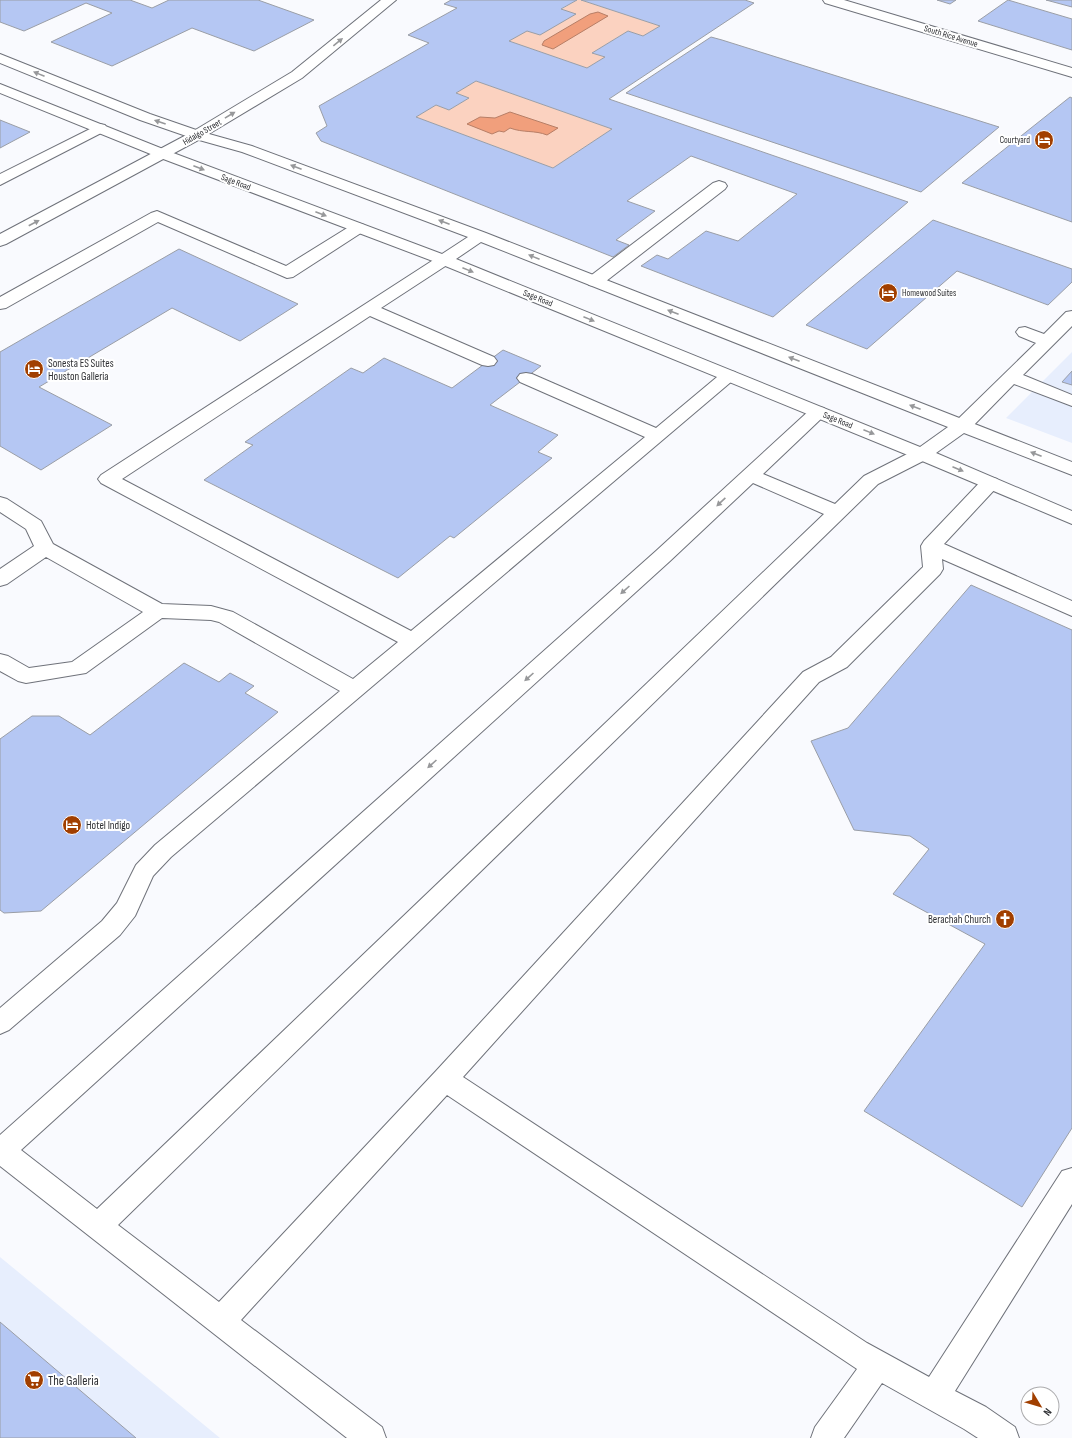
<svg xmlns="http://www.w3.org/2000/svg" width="1072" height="1438" viewBox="0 0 1072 1438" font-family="'Sofia Sans Condensed',sans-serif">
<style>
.built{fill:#e7eefd}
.green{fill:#fbd2c0}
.water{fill:#f19f7c;stroke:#b77e66}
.building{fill:#b5c7f3;stroke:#9a9ea6;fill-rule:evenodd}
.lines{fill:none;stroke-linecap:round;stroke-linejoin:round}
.service-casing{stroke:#6f727a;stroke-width:2}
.tertiary-casing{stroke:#6f727a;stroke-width:2}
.secondary-casing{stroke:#6f727a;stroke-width:2}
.service{fill:#fff;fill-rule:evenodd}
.tertiary{fill:#fff;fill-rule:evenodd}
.secondary{fill:#fff;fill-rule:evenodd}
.oneway{fill:#97989a}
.labels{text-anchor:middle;stroke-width:4;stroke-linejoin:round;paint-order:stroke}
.far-street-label{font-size:9px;fill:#2f3034;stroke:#fff}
.far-poi-label{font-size:9px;fill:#2f3034;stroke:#fff;text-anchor:end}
.poi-label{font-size:11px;fill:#2f3034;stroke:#fff;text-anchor:start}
.near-poi-label{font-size:13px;fill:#2f3034;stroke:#fff;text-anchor:start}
</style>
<rect width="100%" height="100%" fill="#f9fafe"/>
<path class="built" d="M 1072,352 L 1072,443 L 1006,418 Z
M 0,1257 L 220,1438 L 0,1438 Z"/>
<path class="green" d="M 577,0 L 581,0 L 660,26 L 643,36 L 628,31 L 592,53 L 605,57 L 587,68 L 509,41 Z
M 476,81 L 612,129 L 553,168 L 416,117 L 436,105 L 449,110 L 469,98 L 456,93 Z"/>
<path class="water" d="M 598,12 L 608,16 L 553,49 L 542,45 L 544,41 L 590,14 Z
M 510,112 L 558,128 L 547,135 C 535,130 523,133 510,128 L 504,132 L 499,131 L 492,134 L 467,124 L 480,117 L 495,118 Z"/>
<path class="building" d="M 0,0 L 130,0 L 152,8 L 169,0 L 258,0 L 314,20 L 254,51 L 192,28 L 112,66 L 51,42 L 112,13 L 86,3 L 24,31 L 0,22 Z
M 451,0 L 577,0 L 561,9 L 576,14 L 540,35 L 527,31 L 509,41 L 587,68 L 605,57 L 592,53 L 628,31 L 643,36 L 660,26 L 581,0 L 745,0 L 754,3 L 609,99 L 908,202 L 773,317 L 641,266 L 657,255 L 668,259 L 706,231 L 738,241 L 797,194 L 691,156 L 627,201 L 655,211 L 616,240 L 629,245 L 613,257 L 321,141 L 316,133 L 327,126 L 319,106 L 429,43 L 408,35 L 457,8 L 444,4 ZM 476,81 L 612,129 L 553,168 L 416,117 L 436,105 L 449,110 L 469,98 L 456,93 Z
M 937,0 L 956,0 L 950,4 Z
M 1008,0 L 1072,19 L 1072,50 L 978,21 Z
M 1046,0 L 1072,0 L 1072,7 Z
M 711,37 L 722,40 L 999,127 L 921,192 L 626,93 Z
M 1070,97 L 1072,98 L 1072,222 L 962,183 Z
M 0,120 L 30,132 L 0,148 Z
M 933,220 L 1072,269 L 1072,282 L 1048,305 L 957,271 L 867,349 L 806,325 Z
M 179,249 L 298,304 L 240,341 L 172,308 L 39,387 L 112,425 L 41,470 L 0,446 L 0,352 Z
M 503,350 L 541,366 L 490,405 L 558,435 L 538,452 L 552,458 L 454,538 L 450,536 L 398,578 L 204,480 L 253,445 L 245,442 L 351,368 L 363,373 L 384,358 L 452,388 Z
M 1072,371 L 1072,385 L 1062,382 Z
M 971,585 L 1072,630 L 1072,1128 L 1022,1207 L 864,1111 L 985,944 L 893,894 L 929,849 L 910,836 L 854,830 L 811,741 L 848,728 Z
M 184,663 L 219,682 L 230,673 L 254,686 L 245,693 L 278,712 L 41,911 L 4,913 L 0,910 L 0,739 L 32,716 L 59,716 L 90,735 Z
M 0,1322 L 136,1438 L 0,1438 Z"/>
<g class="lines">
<g class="service-casing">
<path id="service" d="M 100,124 L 105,125 L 107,128 L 105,131 L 0,185 L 0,174 Z
M 719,181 L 725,183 L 727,186 L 725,189 L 601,285 L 595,286 L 589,285 L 587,281 L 589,277 L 713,183 Z
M 157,211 L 286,266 L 352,225 L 358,223 L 364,225 L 366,228 L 364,231 L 293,277 L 287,278 L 158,222 L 6,308 L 0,309 L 0,297 L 151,213 Z
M 444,255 L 450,257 L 452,260 L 450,263 L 381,308 L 494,357 L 497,361 L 494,365 L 488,366 L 482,365 L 370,316 L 122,479 L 411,631 L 645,437 L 520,382 L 517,378 L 520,374 L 526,373 L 532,374 L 656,428 L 723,372 L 729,371 L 735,372 L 738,376 L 171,857 L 153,876 L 135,916 L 120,935 L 9,1030 L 0,1034 L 0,1008 L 102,921 L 117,903 L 136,865 L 155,845 L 340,691 L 219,622 L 211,620 L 162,618 L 86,673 L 26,683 L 18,681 L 0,671 L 0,654 L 8,656 L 29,668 L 72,662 L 143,612 L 46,557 L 7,584 L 0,586 L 0,569 L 34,546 L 26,529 L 0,512 L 0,497 L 7,499 L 41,521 L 53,544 L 162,604 L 211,606 L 233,612 L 353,679 L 398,642 L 101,483 L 98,479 L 101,475 L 438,257 Z
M 1072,311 L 1072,326 L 1023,375 L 1072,395 L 1072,406 L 1014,384 L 969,430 L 962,432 L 955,430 L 953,426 L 955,422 L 1036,343 L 1019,336 L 1016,332 L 1019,328 L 1025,327 L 1044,334 L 1066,312 Z
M 818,407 L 824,408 L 827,412 L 824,416 L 763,474 L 835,504 L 864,476 L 915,450 L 922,448 L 929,450 L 931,454 L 929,458 L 878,484 L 118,1225 L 219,1302 L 436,1071 L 803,672 L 831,657 L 923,567 L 921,546 L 924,541 L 983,479 L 990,477 L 997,479 L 1000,483 L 997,487 L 944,544 L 1072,601 L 1072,616 L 942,559 L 943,569 L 940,574 L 847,667 L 819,682 L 463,1077 L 867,1343 L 929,1377 L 1062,1171 L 1072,1168 L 1072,1204 L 955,1391 L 986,1407 L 1015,1427 L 1019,1438 L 978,1438 L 964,1429 L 882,1383 L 844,1438 L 811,1438 L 815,1427 L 857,1369 L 447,1095 L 241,1320 L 382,1427 L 386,1438 L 347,1438 L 0,1166 L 0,1135 L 656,551 L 812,408 ZM 753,483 L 824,514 L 97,1209 L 21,1150 L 670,561 Z"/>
</g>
<g class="tertiary-casing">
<path id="tertiary" d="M 381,0 L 396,0 L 302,78 L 202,138 L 6,244 L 0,246 L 0,234 L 192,132 L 292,72 Z
M 823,0 L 844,0 L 1072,68 L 1072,77 L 825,3 Z"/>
</g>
<g class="secondary-casing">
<path id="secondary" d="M 0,54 L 150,114 L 202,132 L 252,146 L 486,233 L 1072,462 L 1072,475 L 964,433 L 936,453 L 1072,511 L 1072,524 L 915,458 L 438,263 L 158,157 L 0,93 L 0,84 L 168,151 L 442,254 L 468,237 L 242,152 L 192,138 L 140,120 L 0,63 ZM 481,242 L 948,427 L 920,447 L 456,259 Z"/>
</g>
<use href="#service" class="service"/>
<use href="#tertiary" class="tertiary"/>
<use href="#secondary" class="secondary"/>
</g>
<defs><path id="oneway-solid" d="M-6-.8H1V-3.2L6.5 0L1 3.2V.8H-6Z"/></defs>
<g class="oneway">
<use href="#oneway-solid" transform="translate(338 42) rotate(-39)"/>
<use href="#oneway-solid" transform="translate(39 74) rotate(-158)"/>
<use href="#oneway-solid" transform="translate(230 115) rotate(-31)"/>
<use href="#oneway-solid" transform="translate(160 122) rotate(-161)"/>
<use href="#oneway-solid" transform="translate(296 167) rotate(-159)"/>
<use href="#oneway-solid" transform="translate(199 168) rotate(21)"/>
<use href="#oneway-solid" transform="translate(321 214) rotate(21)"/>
<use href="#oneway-solid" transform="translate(444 222) rotate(-159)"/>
<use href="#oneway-solid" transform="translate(34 223) rotate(-28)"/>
<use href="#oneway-solid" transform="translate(534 257) rotate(-158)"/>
<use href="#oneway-solid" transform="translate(468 270) rotate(22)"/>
<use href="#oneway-solid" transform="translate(673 312) rotate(-159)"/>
<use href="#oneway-solid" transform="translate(589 319) rotate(22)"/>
<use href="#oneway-solid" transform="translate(794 359) rotate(-159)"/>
<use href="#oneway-solid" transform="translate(915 407) rotate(-159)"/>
<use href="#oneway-solid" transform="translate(869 432) rotate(22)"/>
<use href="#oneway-solid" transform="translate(1036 454) rotate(-159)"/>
<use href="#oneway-solid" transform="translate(958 469) rotate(23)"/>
<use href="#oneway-solid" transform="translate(721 502) rotate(137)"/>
<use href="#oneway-solid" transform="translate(625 590) rotate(138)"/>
<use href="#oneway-solid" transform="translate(529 677) rotate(138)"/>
<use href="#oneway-solid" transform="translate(432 764) rotate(138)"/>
</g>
<defs>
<g id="hotel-disc" transform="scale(1)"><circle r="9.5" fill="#a13f00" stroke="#fff"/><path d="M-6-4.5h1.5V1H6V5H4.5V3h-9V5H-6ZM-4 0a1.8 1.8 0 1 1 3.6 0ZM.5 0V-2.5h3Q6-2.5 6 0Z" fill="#fff"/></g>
<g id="church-disc" transform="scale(1)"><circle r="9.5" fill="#a13f00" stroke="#fff"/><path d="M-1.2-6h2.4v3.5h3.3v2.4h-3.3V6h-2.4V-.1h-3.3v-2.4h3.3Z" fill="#fff"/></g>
<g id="supermarket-disc" transform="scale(1)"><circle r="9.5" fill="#a13f00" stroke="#fff"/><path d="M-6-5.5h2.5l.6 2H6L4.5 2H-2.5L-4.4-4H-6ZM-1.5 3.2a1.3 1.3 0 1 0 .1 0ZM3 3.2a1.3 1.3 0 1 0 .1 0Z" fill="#fff"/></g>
</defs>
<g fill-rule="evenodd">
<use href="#hotel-disc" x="1044" y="140"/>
<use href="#hotel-disc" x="888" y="293"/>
<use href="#hotel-disc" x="34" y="369"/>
<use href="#hotel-disc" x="72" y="825"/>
<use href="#church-disc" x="1005" y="919"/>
<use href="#supermarket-disc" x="34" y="1380"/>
</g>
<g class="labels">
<g class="far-street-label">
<text transform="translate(951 36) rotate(17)" y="3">South Rice Avenue</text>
<text transform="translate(202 132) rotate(-30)" y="3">Hidalgo Street</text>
<text transform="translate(236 182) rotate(21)" y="3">Sage Road</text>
<text transform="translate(538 298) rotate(22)" y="3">Sage Road</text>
<text transform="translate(838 420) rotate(22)" y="3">Sage Road</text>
</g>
<g class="far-poi-label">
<text x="1030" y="143">Courtyard</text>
<text x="902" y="296" text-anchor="start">Homewood Suites</text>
</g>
<g class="poi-label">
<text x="48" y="367">Sonesta ES Suites<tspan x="48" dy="13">Houston Galleria</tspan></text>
<text x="86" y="829">Hotel Indigo</text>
<text x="991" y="923" text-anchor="end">Berachah Church</text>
</g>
<g class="near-poi-label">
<text x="48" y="1385">The Galleria</text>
</g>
</g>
<g transform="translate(1040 1406) rotate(128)"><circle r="19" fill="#ffffff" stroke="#acacae"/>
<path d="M0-3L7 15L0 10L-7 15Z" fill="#a13f00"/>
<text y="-6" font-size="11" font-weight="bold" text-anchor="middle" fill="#2f3034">N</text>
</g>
</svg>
